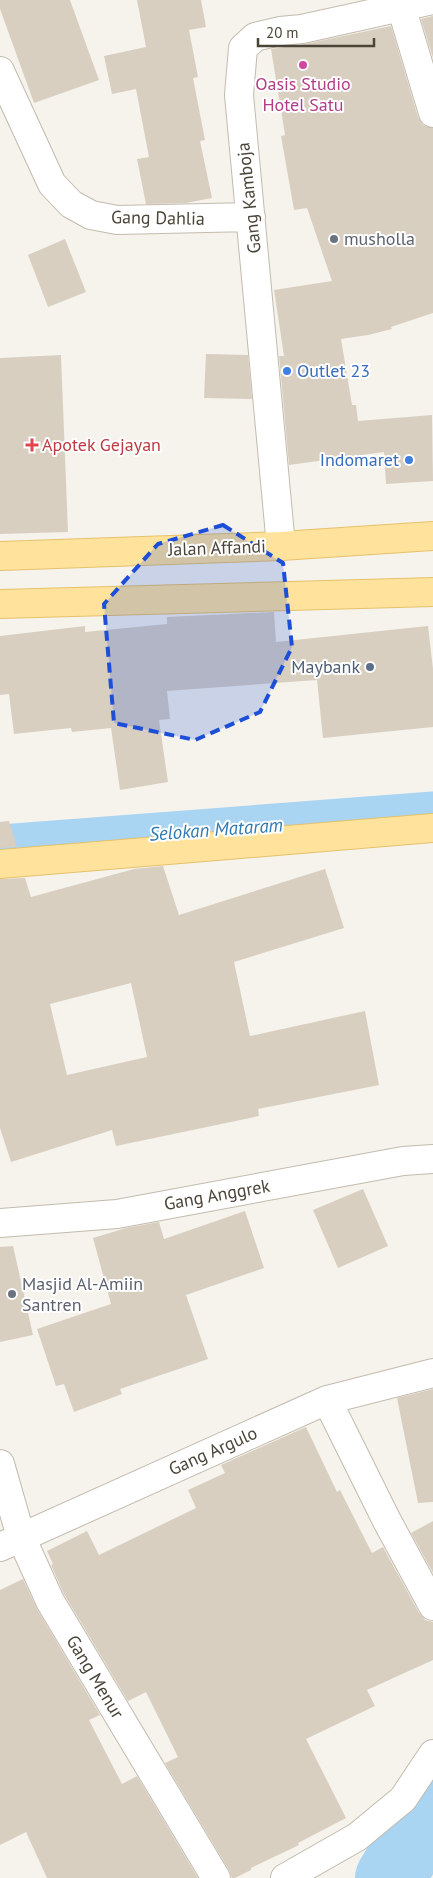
<svg xmlns="http://www.w3.org/2000/svg" width="433" height="1878" viewBox="0 0 433 1878" font-family="'PT Sans',sans-serif">
<style>
.lines{fill:none;stroke-linecap:round;stroke-linejoin:round}
.canal{stroke:#a9d4f2;stroke-width:41}
.river{stroke:#a9d4f2;stroke-width:70}
.building{fill:#d8cfc1;fill-rule:evenodd}
.minor-casing{stroke:#c2bbae;stroke-width:30}
.major-casing{stroke:#e6c16a;stroke-width:30}
.minor{stroke:#fff;stroke-width:28}
.major{stroke:#ffe39c;stroke-width:28}
.marked{fill:#1d4ed8;fill-opacity:0.2;stroke:#1d4ed8;stroke-width:4;stroke-dasharray:10 6;stroke-linejoin:round}
.hotel-dot{fill:#d1479c;stroke:#fff;stroke-width:2}
.worship-dot{fill:#6b7280;stroke:#fff;stroke-width:2}
.shop-dot{fill:#3f7fe0;stroke:#fff;stroke-width:2}
.health-dot{fill:#e0444e;stroke:#fff;stroke-width:2}
.service-dot{fill:#5c6f8a;stroke:#fff;stroke-width:2}
.labels{text-anchor:middle;stroke-width:4;stroke-linejoin:round;paint-order:stroke}
.hotel-label{font-size:18px;fill:#b23c85;stroke:#fff}
.street-label{font-size:18px;fill:#4b4439;stroke:#fff}
.worship-label{font-size:18px;fill:#5b616d;stroke:#fff;text-anchor:start}
.shop-label{font-size:18px;fill:#366cbe;stroke:#fff;text-anchor:start}
.health-label{font-size:18px;fill:#be3a42;stroke:#fff;text-anchor:start}
.service-label{font-size:18px;fill:#4e5e75;stroke:#fff;text-anchor:end}
.water-label{font-size:19px;font-style:italic;fill:#2e7ab2;stroke:#fff}
</style>
<rect width="100%" height="100%" fill="#f6f3ec"/>
<g class="lines">
<path class="canal" d="M 0,845 L 433,812"/>
<path class="river" d="M 390,1878 L 433,1806"/>
</g>
<path class="building" d="M 0,0 L 70,0 L 99,80 L 34,103 L 0,9 Z
M 137,0 L 201,0 L 206,27 L 189,30 L 198,77 L 193,78 L 205,140 L 200,141 L 212,198 L 186,203 L 146,204 L 137,159 L 149,157 L 136,89 L 112,94 L 104,56 L 146,47 Z
M 433,16 L 433,58 L 421,19 Z
M 391,26 L 418,117 L 423,125 L 433,128 L 433,313 L 391,327 L 392,329 L 368,335 L 341,339 L 352,405 L 356,405 L 358,421 L 432,415 L 433,481 L 386,484 L 384,452 L 289,465 L 279,356 L 284,356 L 274,290 L 332,281 L 307,208 L 294,210 L 281,136 L 285,135 L 271,49 L 305,44 Z
M 65,239 L 86,292 L 48,307 L 28,255 Z
M 206,354 L 248,355 L 252,399 L 204,398 Z
M 61,355 L 68,532 L 0,534 L 0,358 Z
M 274,612 L 276,642 L 428,626 L 433,669 L 433,727 L 323,738 L 317,680 L 167,691 L 170,719 L 159,720 L 168,782 L 120,790 L 111,728 L 72,732 L 71,728 L 14,734 L 9,694 L 0,695 L 0,636 L 85,626 L 85,632 L 167,624 L 167,617 Z
M 9,821 L 17,847 L 0,848 L 0,822 Z
M 163,866 L 179,915 L 325,869 L 344,928 L 234,962 L 250,1036 L 365,1011 L 379,1085 L 258,1109 L 259,1116 L 116,1146 L 112,1130 L 11,1162 L 0,1128 L 0,879 L 25,878 L 31,897 L 134,869 ZM 131,983 L 147,1057 L 67,1075 L 50,1004 Z
M 363,1189 L 388,1246 L 338,1268 L 313,1210 Z
M 245,1211 L 264,1268 L 186,1295 L 208,1359 L 120,1389 L 122,1394 L 74,1412 L 64,1384 L 56,1386 L 37,1329 L 111,1304 L 93,1238 L 126,1228 L 159,1222 L 164,1239 Z
M 13,1246 L 33,1335 L 0,1342 L 0,1247 Z
M 433,1389 L 433,1502 L 418,1503 L 397,1398 Z
M 306,1427 L 337,1492 L 340,1490 L 372,1553 L 383,1547 L 419,1613 L 425,1620 L 433,1622 L 433,1660 L 367,1690 L 375,1706 L 306,1739 L 346,1818 L 298,1843 L 299,1845 L 251,1868 L 251,1870 L 235,1878 L 232,1878 L 229,1870 L 165,1763 L 178,1757 L 146,1692 L 128,1701 L 64,1594 L 51,1565 L 53,1564 L 47,1551 L 87,1531 L 99,1555 L 196,1508 L 188,1490 L 225,1473 L 221,1465 Z
M 433,1521 L 433,1573 L 411,1533 Z
M 23,1579 L 37,1609 L 100,1715 L 89,1720 L 122,1784 L 137,1776 L 198,1878 L 47,1878 L 26,1832 L 0,1845 L 0,1590 Z"/>
<g class="lines">
<g class="minor-casing">
<path id="minor" d="M 401,6 L 433,113
M 0,71 L 52,184 L 71,204 L 91,215 L 117,220 L 251,217
M 281,546 L 239,95 L 243,48 L 255,37 L 280,31 L 302,29 L 433,0
M 0,1223 L 117,1214 L 403,1161 L 433,1159
M 327,1400 L 386,1519 L 433,1606
M 0,1464 L 21,1537 L 50,1601 L 216,1878
M 0,1547 L 327,1400 L 433,1373
M 285,1878 L 357,1837 L 403,1799 L 433,1754"/>
</g>
<g class="major-casing">
<path id="major" d="M 0,556 L 281,546 L 433,536
M 0,604 L 433,592
M 0,864 L 433,828"/>
</g>
<use href="#minor" class="minor"/>
<use href="#major" class="major"/>
</g>
<path class="marked" d="M 223,525 L 283,563 L 292,647 L 260,712 L 195,740 L 114,723 L 104,604 L 158,544 Z"/>
<circle class="hotel-dot" cx="303" cy="65" r="5"/>
<g class="worship-dot">
<circle cx="334" cy="239" r="5"/>
<circle cx="12" cy="1294" r="5"/>
</g>
<g class="shop-dot">
<circle cx="287" cy="371" r="5"/>
<circle cx="409" cy="460" r="5"/>
</g>
<path class="health-dot" d="M29.5 437.5h5v5h5v5h-5v5h-5v-5h-5v-5h5z"/>
<circle class="service-dot" cx="370" cy="667" r="5"/>
<g class="labels">
<g class="hotel-label">
<text x="303" y="90">Oasis Studio<tspan x="303" dy="21">Hotel Satu</tspan></text>
</g>
<g class="street-label">
<text transform="translate(249 198) rotate(-96)" y="6">Gang Kamboja</text>
<text transform="translate(158 218) rotate(1)" y="6">Gang Dahlia</text>
<text transform="translate(217 548) rotate(-2)" y="6">Jalan Affandi</text>
<text transform="translate(217 1195) rotate(-10)" y="6">Gang Anggrek</text>
<text transform="translate(213 1451) rotate(-24)" y="6">Gang Argulo</text>
<text transform="translate(95 1677) rotate(59)" y="6">Gang Menur</text>
</g>
<g class="worship-label">
<text x="344" y="245">musholla</text>
<text x="22" y="1290">Masjid Al-Amiin<tspan x="22" dy="21">Santren</tspan></text>
</g>
<g class="shop-label">
<text x="297" y="377">Outlet 23</text>
<text x="399" y="466" text-anchor="end">Indomaret</text>
</g>
<g class="health-label">
<text x="42" y="451">Apotek Gejayan</text>
</g>
<g class="service-label">
<text x="360" y="673">Maybank</text>
</g>
<g class="water-label">
<text transform="translate(216 829) rotate(-4)" y="7">Selokan Mataram</text>
</g>
</g>
<path d="M258 38v8h116v-8" fill="none" stroke="#4b4439" stroke-width="2.5"/>
<text x="266" y="38" font-size="15" fill="#4b4439" stroke="#ffffff" stroke-width="4" paint-order="stroke">20 m</text>
</svg>
